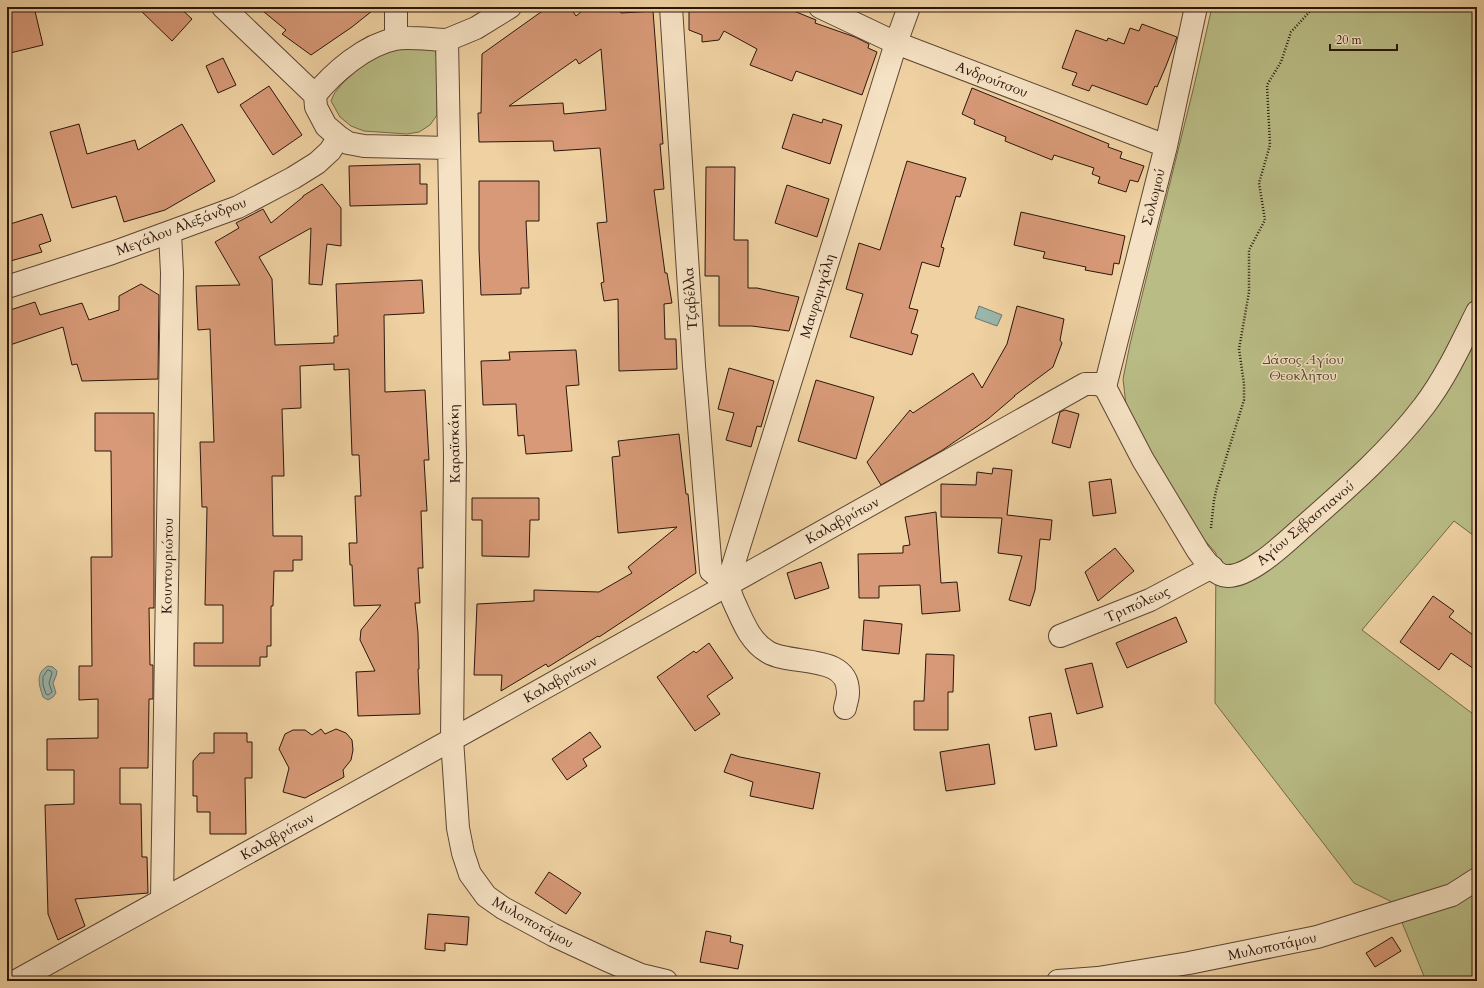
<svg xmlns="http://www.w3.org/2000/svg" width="1484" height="988" viewBox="0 0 1484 988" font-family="Cardo,serif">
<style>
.green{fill:#b9bc85;stroke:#726948}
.water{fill:#9ab6ac;stroke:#6e766c}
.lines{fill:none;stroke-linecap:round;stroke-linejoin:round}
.shore{stroke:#62665c;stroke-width:1}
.building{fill:#d79977;stroke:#2b160c;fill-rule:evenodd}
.minor-casing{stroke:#5c4532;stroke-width:24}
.tertiary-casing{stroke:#5c4532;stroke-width:24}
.path{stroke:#2b160c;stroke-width:2.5;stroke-dasharray:1 2;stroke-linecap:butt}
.minor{stroke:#f5e1c3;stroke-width:22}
.tertiary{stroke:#f5e1c3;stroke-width:22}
.labels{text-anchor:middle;stroke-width:3;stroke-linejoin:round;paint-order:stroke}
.street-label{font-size:14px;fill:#2b160c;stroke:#f5e1c3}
.park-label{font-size:14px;font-style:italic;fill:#564830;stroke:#f5e1c3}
</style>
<rect width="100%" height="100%" fill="#efd1a2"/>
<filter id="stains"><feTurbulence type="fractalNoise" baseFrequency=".005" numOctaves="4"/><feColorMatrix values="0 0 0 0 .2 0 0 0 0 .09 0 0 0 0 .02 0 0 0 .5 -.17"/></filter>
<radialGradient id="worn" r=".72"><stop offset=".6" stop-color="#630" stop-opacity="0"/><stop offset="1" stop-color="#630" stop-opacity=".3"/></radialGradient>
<path class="green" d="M 1212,7 L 1477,7 L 1477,538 L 1454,521 L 1362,630 L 1477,717 L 1477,981 L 1426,981 L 1394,903 L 1354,883 L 1215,703 L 1216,553 L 1200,535 L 1135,425 L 1126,405 L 1123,379 L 1130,344 L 1194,86 Z
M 391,47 L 435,50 L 438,61 L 437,115 L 430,125 L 419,132 L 407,134 L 364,131 L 351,126 L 340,117 L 331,101 C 333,97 334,93 337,90 C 348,75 375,56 391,47 Z"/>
<path class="water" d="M 979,306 L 1002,315 L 997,326 L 975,318 Z
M 48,666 L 53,667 L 57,671 L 56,676 L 53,683 L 56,693 L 53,697 L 48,700 L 43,697 C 39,685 35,673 48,666 Z"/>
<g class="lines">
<path class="shore" d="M 48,670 L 51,671 L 52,673 L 49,683 L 52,692 L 48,695 L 46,694 L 43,685 L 43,677 Z"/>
</g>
<path class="building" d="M 7,7 L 34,7 L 43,45 L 10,53 L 7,43 Z
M 137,7 L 179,7 L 192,19 L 172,41 Z
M 258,7 L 377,7 L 352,27 L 311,55 L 282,34 L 286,30 Z
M 548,7 L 570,7 L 576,16 L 587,7 L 616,7 L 621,13 L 653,11 L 663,144 L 660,144 L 664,189 L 654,190 L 665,273 L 667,273 L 672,303 L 664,304 L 665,339 L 676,339 L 677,369 L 619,371 L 618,299 L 604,301 L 601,283 L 604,282 L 597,223 L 607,222 L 600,148 L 554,151 L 553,141 L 479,142 L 478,113 L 481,113 L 482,54 ZM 601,49 L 606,110 L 564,114 L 563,103 L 509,106 L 576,59 L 579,64 Z
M 709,7 L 784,7 L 816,20 L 815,23 L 855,37 L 869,44 L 868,48 L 877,52 L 862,95 L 796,71 L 792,81 L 750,65 L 757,49 L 724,31 L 719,40 L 702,42 L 702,35 L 689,30 L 689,8 Z
M 1142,24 L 1177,37 L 1166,66 L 1157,87 L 1155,86 L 1147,105 L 1092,85 L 1089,91 L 1072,85 L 1077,73 L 1062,68 L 1076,30 L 1107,41 L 1108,38 L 1124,44 L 1130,28 L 1139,31 Z
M 223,58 L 236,85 L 218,93 L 206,66 Z
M 269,86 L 302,135 L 273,155 L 240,105 Z
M 972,88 L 1109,144 L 1108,147 L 1122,152 L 1120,158 L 1144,166 L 1138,182 L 1130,180 L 1126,192 L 1098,183 L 1100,177 L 1092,174 L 1094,168 L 1054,155 L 1052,160 L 1005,141 L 1006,137 L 974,124 L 975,120 L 962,114 Z
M 793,114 L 822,123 L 823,119 L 842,125 L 830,164 L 782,148 Z
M 79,124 L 87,154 L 135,140 L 138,150 L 182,124 L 215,181 L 165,210 L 124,222 L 116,196 L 72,208 L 50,132 Z
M 907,161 L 966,178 L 960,197 L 956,196 L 941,247 L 944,248 L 939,267 L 922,262 L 909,308 L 918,310 L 911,333 L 918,335 L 912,355 L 850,337 L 863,294 L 846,289 L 859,243 L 880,250 Z
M 420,164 L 420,184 L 427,184 L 427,204 L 350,206 L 349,166 Z
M 706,167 L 735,167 L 734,240 L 748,240 L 748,288 L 757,288 L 799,297 L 789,331 L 752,326 L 719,326 L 719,276 L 705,276 Z
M 479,181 L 539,181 L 539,221 L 526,221 L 529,288 L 521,288 L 521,294 L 481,295 L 479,249 Z
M 322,184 L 341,208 L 341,246 L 327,244 L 322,285 L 309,284 L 311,228 L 259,257 L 272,279 L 275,345 L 334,343 L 334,336 L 338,336 L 336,284 L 422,280 L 424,313 L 384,315 L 385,392 L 425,390 L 429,460 L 424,460 L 427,511 L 421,511 L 423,568 L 418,568 L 420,603 L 415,603 L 418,633 L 419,669 L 418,669 L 420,714 L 358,716 L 356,672 L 375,671 L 360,640 L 361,630 L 381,605 L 354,606 L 352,565 L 350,565 L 349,543 L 357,543 L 355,496 L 361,496 L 359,455 L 352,455 L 349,369 L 334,370 L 334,364 L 300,366 L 301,408 L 282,409 L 284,476 L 272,476 L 273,536 L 302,536 L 302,560 L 293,560 L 293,571 L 274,571 L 273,606 L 271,606 L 271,646 L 267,646 L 267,657 L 260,657 L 260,666 L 194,666 L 194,643 L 223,643 L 223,605 L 205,605 L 207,507 L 202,507 L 200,442 L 214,442 L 210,329 L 198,330 L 196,286 L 240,285 L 215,242 L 239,228 L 236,223 L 263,209 L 271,223 L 303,197 L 303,196 Z
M 787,185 L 829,199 L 817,237 L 775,223 Z
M 1021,212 L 1125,236 L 1119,264 L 1114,263 L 1112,275 L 1085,270 L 1086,267 L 1043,258 L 1045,252 L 1014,245 Z
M 42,214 L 51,241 L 39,245 L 42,252 L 7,262 L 7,225 Z
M 141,284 L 159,295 L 158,379 L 82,381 L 77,364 L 72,365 L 63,327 L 7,346 L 7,311 L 35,302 L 40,315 L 82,303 L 89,320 L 119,310 L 119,296 Z
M 1017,306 L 1064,319 L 1060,340 L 1062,343 L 1053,367 L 1014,396 L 1015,396 L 988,419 L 941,451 L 881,485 L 867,462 L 910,410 L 913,413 L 973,373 L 982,388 L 1007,344 Z
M 576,350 L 579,385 L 566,386 L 572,451 L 526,454 L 524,435 L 518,436 L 516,404 L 483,405 L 481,361 L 510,360 L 509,352 Z
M 729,368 L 774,381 L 761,427 L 757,426 L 751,447 L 726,440 L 734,413 L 718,409 Z
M 816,380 L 874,397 L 856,459 L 798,441 Z
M 1065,410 L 1079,414 L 1070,448 L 1052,443 L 1060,412 Z
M 95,413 L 154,413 L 154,608 L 149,608 L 150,665 L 153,665 L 153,699 L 149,699 L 148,768 L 120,768 L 120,804 L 141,804 L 142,857 L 147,857 L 148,893 L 75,899 L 85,926 L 58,940 L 48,914 L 45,805 L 74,804 L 74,770 L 47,770 L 47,739 L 98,738 L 98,699 L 79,700 L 79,666 L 92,666 L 91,557 L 112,557 L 111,451 L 95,451 Z
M 679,434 L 686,494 L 688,494 L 696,573 L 599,637 L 598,636 L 548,667 L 546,664 L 501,691 L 502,675 L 474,675 L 477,604 L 534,601 L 534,590 L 599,592 L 632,573 L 628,567 L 677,527 L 618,533 L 612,457 L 620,456 L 618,441 Z
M 993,468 L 1012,470 L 1007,515 L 1052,520 L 1050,540 L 1040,539 L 1035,590 L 1030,606 L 1009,600 L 1022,556 L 998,553 L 1002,518 L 941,517 L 941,484 L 976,485 L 977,472 L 992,474 Z
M 1111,479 L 1116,513 L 1093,516 L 1089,482 Z
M 472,498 L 539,498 L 539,520 L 530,520 L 529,557 L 482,556 L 482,520 L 472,520 Z
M 936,512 L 941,583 L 957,582 L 960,611 L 922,614 L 920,585 L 879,586 L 879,598 L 859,598 L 858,554 L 903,553 L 903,546 L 910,545 L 905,517 Z
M 1115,548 L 1134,571 L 1098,601 L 1085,572 Z
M 821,562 L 829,588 L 795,599 L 787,573 Z
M 1433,596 L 1454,611 L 1449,617 L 1477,638 L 1477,671 L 1451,653 L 1439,670 L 1400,642 Z
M 1176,617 L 1187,642 L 1127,668 L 1116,643 Z
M 864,620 L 902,624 L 899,654 L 862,650 Z
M 709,643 L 733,678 L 707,696 L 720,714 L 695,731 L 657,677 L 694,651 L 696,653 Z
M 926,654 L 954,655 L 953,692 L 948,692 L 948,730 L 914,730 L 914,701 L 924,701 Z
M 1092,663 L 1103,707 L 1077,714 L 1065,669 Z
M 1051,713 L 1057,746 L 1035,750 L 1029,717 Z
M 321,729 L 325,734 L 336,729 L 346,733 L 352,740 L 353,750 L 351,760 L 343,770 L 344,777 L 305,798 L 283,792 L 289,768 L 279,749 L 285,734 L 293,730 L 305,730 L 312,735 Z
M 590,732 L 601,747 L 583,759 L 587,766 L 567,780 L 552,759 Z
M 214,733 L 247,733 L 247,742 L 252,742 L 252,778 L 245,778 L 246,834 L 210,834 L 210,812 L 197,812 L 197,796 L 193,796 L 193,761 L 200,753 L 214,753 Z
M 989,744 L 995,784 L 946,791 L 940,752 Z
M 731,754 L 740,757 L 820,773 L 813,809 L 750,796 L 753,782 L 724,772 Z
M 549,872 L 581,893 L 566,914 L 535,893 Z
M 428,914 L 469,917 L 467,945 L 445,943 L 445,951 L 425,949 Z
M 706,931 L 731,936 L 730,942 L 743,945 L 738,969 L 700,962 Z
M 1392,937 L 1401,951 L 1375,967 L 1366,953 Z"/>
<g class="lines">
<g class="minor-casing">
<path id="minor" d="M 223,7 L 315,95
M 396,7 L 396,38
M 671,7 L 694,366 L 711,571 C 716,575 723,580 727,585 C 730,590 731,595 733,600 C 742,619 749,641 768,652 C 791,666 849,653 848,693 C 848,698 846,703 845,708
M 820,7 L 896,43 L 1166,146
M 447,40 L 476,28 L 510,7
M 449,148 L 364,146 L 348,143 L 339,137 L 326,126 L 316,107 L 315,95 C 334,72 365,45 395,39 C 407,36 434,40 447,40 L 455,456 L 452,739 L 458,828 L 463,853 L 470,874 L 486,896 L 503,908 L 553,935 L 609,961 L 641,975 L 666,981
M 7,287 L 112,253 L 238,207 L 293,178 L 317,163 L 330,151 L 339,137
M 1105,387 L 1166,146 L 1196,7
M 727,585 L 896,43 L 909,7
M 1060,636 L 1150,600 L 1212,567
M 162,899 L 172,273 L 170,233
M 1058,981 L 1098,978 L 1189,963 L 1317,937 L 1452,895 L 1477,879"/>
</g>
<g class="tertiary-casing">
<path id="tertiary" d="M 16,981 L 480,724 L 1085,384 L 1097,384 L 1105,387 L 1143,460 L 1198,551 C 1204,559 1215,576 1227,576 C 1250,577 1285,543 1302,528 C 1345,490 1389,452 1424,406 C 1446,377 1461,344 1477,312"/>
</g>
<path class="path" d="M 1211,528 L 1214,500 L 1217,487 L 1244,400 L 1244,384 L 1239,349 L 1249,292 L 1249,250 L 1265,220 L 1259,183 L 1270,145 L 1267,85 L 1281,62 L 1291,32 L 1314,7"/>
<use href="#minor" class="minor"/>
<use href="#tertiary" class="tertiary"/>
</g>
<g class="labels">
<g class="street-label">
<text transform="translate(992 79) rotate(21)" y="5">Ανδρούτσου</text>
<text transform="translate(1153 197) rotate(-76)" y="5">Σολωμού</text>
<text transform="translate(181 226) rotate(-21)" y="5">Μεγάλου Αλεξάνδρου</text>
<text transform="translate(817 296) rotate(-73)" y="5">Μαυρομιχάλη</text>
<text transform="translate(690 299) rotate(-94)" y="5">Τζαβέλλα</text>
<text transform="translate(454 444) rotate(-91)" y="5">Καραϊσκάκη</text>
<text transform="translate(842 520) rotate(-29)" y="5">Καλαβρύτων</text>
<text transform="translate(1305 523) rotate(-40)" y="5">Αγίου Σεβαστιανού</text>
<text transform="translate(167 566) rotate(-89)" y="5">Κουντουριώτου</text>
<text transform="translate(1137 604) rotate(-24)" y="5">Τριπόλεως</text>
<text transform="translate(560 679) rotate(-29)" y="5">Καλαβρύτων</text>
<text transform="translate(277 836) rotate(-29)" y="5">Καλαβρύτων</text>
<text transform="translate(533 922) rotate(29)" y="5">Μυλοποτάμου</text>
<text transform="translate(1272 946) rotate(-12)" y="5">Μυλοποτάμου</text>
</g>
<g class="park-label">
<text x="1303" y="364">Δάσος Αγίου<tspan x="1303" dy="16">Θεοκλήτου</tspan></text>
</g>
</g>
<rect width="1484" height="988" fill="none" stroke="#efd1a2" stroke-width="24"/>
<rect x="8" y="8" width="1468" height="972" fill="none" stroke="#2b160c" stroke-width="2"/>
<rect x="12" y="12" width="1460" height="964" fill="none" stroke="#2b160c"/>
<path d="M1330 44v6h67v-6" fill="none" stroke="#2b160c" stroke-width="2"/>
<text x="1336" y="44" font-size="12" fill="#2b160c" stroke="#f5e1c3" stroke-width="3" paint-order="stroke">20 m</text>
<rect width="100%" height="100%" filter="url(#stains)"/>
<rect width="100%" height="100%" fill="url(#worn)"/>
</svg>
